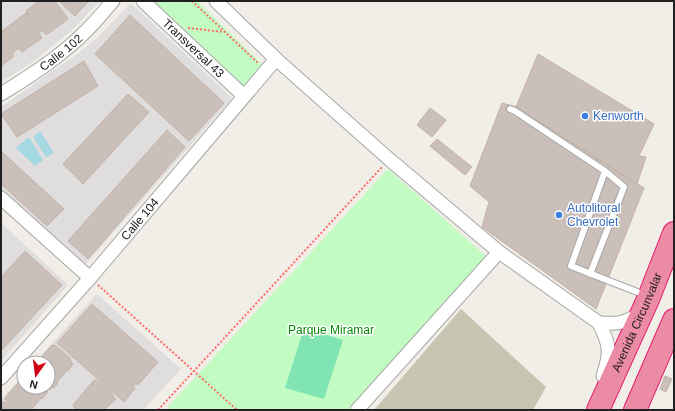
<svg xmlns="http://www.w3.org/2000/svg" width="675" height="411" viewBox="0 0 675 411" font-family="Arial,sans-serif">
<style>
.residential{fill:#dfdddd}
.construction{fill:#c7c5b1}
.park{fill:#c3fcc2}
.pitch{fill:#81e4b4}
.water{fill:#a5d9e1}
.building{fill:#cabfb9;stroke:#c4b2a8}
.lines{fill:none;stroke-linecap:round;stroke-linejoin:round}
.lane-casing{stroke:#a7a7a7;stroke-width:8}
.street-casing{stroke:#a7a7a7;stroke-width:15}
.highway-casing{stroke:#e51e75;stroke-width:24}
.path{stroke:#ff6b6a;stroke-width:2;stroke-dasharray:2 2;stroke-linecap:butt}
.lane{stroke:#fff;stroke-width:6}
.street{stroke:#fff;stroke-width:13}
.highway{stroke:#ec8ba6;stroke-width:22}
.shop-dot{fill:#3f7fe0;stroke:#fff;stroke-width:1.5}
.labels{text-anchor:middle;stroke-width:3;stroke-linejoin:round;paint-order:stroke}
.street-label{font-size:12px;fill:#202020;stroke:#fff}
.shop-label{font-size:12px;fill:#366cbe;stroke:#fff;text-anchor:start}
.park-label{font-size:12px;fill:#078706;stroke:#fff}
</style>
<rect width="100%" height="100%" fill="#f1ede7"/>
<path class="residential" d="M 1,1 L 100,1 L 72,30 L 34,61 L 1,82 Z
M 131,3 L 232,98 L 84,266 L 1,192 L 1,107 L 80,52 L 96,39 Z
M 1,223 L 68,285 L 1,361 Z
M 97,294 L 181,369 L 143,410 L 1,410 L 1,400 L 24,374 L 24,387 L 48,387 L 48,363 L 34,363 Z"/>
<path class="construction" d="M 461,309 L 546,387 L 533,410 L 374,410 Z"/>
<path class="park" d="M 154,1 L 197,1 L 264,66 L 245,88 Z
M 388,169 L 488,258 L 351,410 L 165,410 Z"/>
<path class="pitch" d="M 304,328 L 343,340 L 324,399 L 285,388 Z"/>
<path class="water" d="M 40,131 L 54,153 L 46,157 L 33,137 Z
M 29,137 L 43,160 L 35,166 L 16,148 Z"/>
<path class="building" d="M 39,1 L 55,1 L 68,19 L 46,35 L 43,30 L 39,33 L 42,38 L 22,52 L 19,48 L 13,52 L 13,57 L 1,66 L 1,31 L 4,35 L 5,34 L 2,31 L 26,13 L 28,16 L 29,16 L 26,11 Z
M 59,1 L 89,1 L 75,16 Z
M 130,15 L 224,103 L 189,141 L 95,54 Z
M 538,54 L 654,124 L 639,156 L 646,157 L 637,184 L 516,107 Z
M 84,61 L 98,86 L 17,137 L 1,114 Z
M 128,94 L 149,112 L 83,184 L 63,164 Z
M 502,103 L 516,107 L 644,188 L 596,309 L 482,227 L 489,202 L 470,186 Z
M 430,108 L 446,120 L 432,137 L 417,125 Z
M 167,130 L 185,147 L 88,259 L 68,241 Z
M 437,139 L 472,167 L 465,175 L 430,146 Z
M 1,151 L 64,209 L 47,226 L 1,184 Z
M 25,251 L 62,285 L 1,351 L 1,277 Z
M 92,304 L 158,362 L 138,385 L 136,383 L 133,387 L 135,388 L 124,402 L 57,343 Z
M 52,345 L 56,346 L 70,358 L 71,362 L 73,364 L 68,371 L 67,370 L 57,382 L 58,383 L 54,388 L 52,387 L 50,390 L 47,387 L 48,363 L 36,363 Z
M 24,376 L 24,387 L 44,387 L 48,392 L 42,399 L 41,398 L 31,410 L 16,410 L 7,402 L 5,398 Z
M 665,376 L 672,379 L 666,392 L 660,389 Z
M 94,380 L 98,381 L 112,393 L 113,397 L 116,399 L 104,410 L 76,410 L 73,405 Z
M 3,402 L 6,403 L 14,410 L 1,410 L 1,403 Z"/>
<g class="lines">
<g class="lane-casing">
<path id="lane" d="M 510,109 L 515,111 L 605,171
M 590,274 L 624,187 L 605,171 L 571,266 L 645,295"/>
</g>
<g class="street-casing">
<g id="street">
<path id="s1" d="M 143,1 L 244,96"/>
<path d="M 216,1 L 276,59 L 389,159 L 499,252 L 599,323 C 610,345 611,352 603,376"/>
<path id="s2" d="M 1,94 C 32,75 63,55 88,29 C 97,20 105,10 113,1"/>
<path d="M 1,198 L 90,278"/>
<path d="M 599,323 C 616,324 625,324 640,313"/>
<path id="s3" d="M 1,378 L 90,278 L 276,59"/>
<path d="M 357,410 L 499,252"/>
</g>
</g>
<g class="highway-casing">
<g id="highway">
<path id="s4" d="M 598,410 L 649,297 L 674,233"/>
<path d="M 635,410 L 674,320"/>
</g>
</g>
<path class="path" d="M 192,1 L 258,63
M 188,28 L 224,32
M 98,285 L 237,410
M 158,410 L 382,167"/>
<use href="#lane" class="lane"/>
<use href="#street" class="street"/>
<use href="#highway" class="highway"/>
</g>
<g class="shop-dot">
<circle cx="585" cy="116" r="4"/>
<circle cx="559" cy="215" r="4"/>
</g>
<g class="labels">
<g class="street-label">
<text dy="4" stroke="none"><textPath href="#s1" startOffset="69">Transversal 43</textPath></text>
<text dy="4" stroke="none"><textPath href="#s2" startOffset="73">Calle 102</textPath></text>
<text dy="4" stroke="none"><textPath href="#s3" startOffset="211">Calle 104</textPath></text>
<text dy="4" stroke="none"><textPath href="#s4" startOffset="96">Avenida Circunvalar</textPath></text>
</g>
<g class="shop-label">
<text x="593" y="120">Kenworth</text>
<text x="567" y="212">Autolitoral<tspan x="567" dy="14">Chevrolet</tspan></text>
</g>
<g class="park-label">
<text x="331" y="334">Parque Miramar</text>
</g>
</g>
<rect width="675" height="411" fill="none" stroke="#202020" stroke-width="4"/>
<g transform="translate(36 375) rotate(194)"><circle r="19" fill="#ffffff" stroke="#a6a6a6"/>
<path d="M0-3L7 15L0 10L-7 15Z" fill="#d10014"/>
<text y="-6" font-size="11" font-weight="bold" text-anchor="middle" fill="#202020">N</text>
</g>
</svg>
